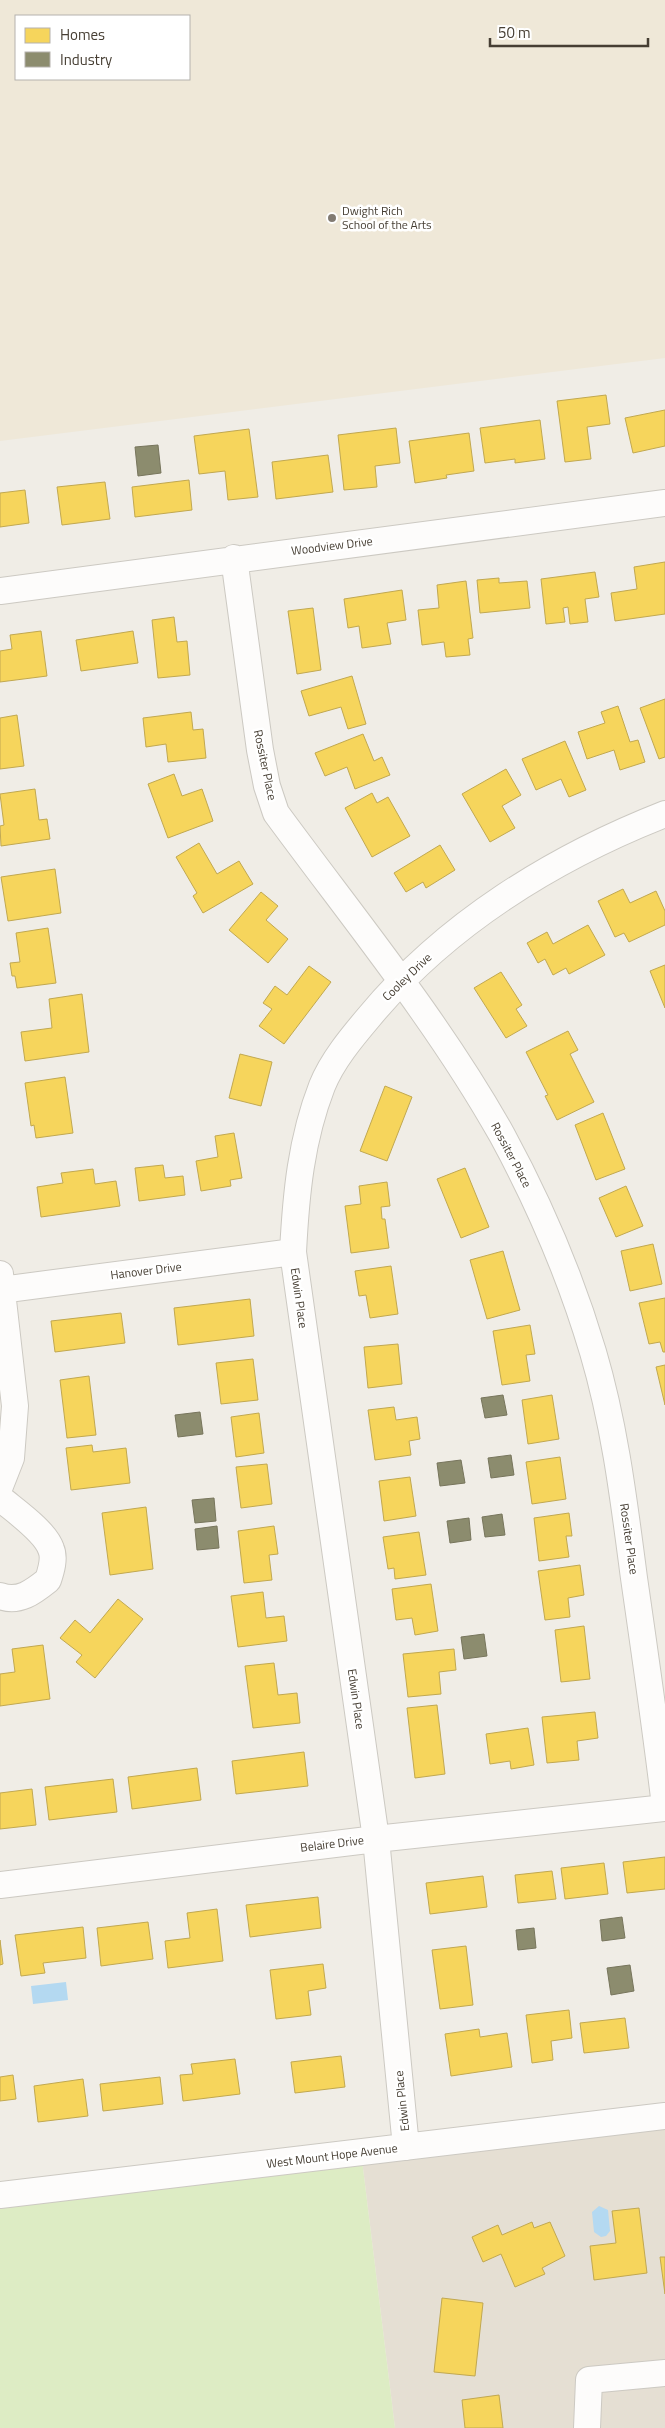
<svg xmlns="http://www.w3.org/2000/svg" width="665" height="2428" viewBox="0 0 665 2428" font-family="'Titillium Web',sans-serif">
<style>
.residential{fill:#e5dfd3}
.education{fill:#efe8d8;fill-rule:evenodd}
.green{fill:#ddecc4}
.water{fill:#b4d9f1}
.homes{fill:#f6d55c;stroke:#c1a850}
.industry{fill:#8c8c6e;stroke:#77755c}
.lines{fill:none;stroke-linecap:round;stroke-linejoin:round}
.minor-casing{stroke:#ccc9c2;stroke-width:28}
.minor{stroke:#fdfcfb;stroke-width:26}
.poi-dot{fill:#827b72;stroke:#fff;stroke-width:2}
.labels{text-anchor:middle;stroke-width:5;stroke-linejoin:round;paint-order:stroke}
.poi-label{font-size:12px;fill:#463e33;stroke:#fff;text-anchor:start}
.street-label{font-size:12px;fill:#463e33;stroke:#fff}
</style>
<rect width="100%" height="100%" fill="#f0ede6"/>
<path class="residential" d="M 665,2116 L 665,2428 L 395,2428 L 361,2152 Z"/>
<path class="education" d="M 0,0 L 665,0 L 665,358 L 0,441 ZM 16,16 L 189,16 L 189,79 L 16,79 Z"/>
<path class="green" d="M 361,2152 L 395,2428 L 0,2428 L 0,2195 Z"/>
<path class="water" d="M 66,1982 L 68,2000 L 33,2004 L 31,1986 Z
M 599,2206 L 608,2210 L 610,2231 L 606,2236 L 601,2237 L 594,2232 L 592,2212 Z"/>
<path class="homes" d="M 606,395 L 610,424 L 587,427 L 591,459 L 565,462 L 557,401 Z
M 665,410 L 665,446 L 633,453 L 625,418 Z
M 540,420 L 545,459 L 515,463 L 515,459 L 485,463 L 480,428 Z
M 396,428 L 400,463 L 375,466 L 377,487 L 344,490 L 338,435 Z
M 249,429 L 258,497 L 228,500 L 225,471 L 199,474 L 194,436 Z
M 469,433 L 474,471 L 446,475 L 447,478 L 415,483 L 409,441 Z
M 328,455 L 333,492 L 276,499 L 272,462 Z
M 189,480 L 192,510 L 135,517 L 132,487 Z
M 105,482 L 110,519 L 62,525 L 57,487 Z
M 25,490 L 29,523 L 0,527 L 0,493 Z
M 665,562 L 665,614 L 615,621 L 611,593 L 637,589 L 634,567 Z
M 595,572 L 599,597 L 585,599 L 588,622 L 570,624 L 568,607 L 563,608 L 565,622 L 546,624 L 541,579 Z
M 499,578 L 499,583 L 527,581 L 530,608 L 480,613 L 477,580 Z
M 466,581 L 473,638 L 468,639 L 470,655 L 446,657 L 444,642 L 422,645 L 418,610 L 439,608 L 437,585 Z
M 402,590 L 406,620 L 387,623 L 391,644 L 362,648 L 359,626 L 348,628 L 344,599 Z
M 313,608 L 321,670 L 297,674 L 288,611 Z
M 174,617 L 177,642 L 187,641 L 190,675 L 158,678 L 152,620 Z
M 41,631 L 47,676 L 0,682 L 0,651 L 12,649 L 10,635 Z
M 133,631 L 138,663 L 81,671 L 76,640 Z
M 352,676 L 366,724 L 348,729 L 341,707 L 309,716 L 301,691 Z
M 665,699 L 665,757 L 659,759 L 640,708 Z
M 618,706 L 630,742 L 638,740 L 645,762 L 620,770 L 614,750 L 587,759 L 578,732 L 605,723 L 601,712 Z
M 191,712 L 193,730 L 203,729 L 206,758 L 168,762 L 166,744 L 146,747 L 143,718 Z
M 17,715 L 24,766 L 0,769 L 0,718 Z
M 363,734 L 374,761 L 382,757 L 390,775 L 355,789 L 347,767 L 325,776 L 315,753 Z
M 565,741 L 586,790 L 569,797 L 561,779 L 536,790 L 522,759 Z
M 506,769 L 521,795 L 502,806 L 515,828 L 490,842 L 462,794 Z
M 174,774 L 182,796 L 202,789 L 213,821 L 168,838 L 148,784 Z
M 35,789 L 39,820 L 47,819 L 50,839 L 1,846 L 0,826 L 4,825 L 0,794 Z
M 372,793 L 377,803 L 388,797 L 410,836 L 372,857 L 345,808 Z
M 199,843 L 217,874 L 239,861 L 253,884 L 203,913 L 193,896 L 197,893 L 176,857 Z
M 440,845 L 455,870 L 426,888 L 423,882 L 406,892 L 394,873 Z
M 55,869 L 61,913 L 8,921 L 1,877 Z
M 623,889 L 630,903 L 656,891 L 665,911 L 665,925 L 629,942 L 624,933 L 615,937 L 598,901 Z
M 261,892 L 278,906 L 266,920 L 288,939 L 268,963 L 229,930 Z
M 588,925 L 605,955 L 569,974 L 566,968 L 553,975 L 545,959 L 538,963 L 527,943 L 547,932 L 553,944 Z
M 48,928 L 56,983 L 17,988 L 15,976 L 12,976 L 10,963 L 20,962 L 16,933 Z
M 665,965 L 665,1008 L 650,971 Z
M 309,966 L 331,982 L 284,1044 L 259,1026 L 272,1009 L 263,1003 L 275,986 L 287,995 Z
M 501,972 L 522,1005 L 516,1009 L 527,1026 L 506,1038 L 474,988 Z
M 82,994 L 89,1052 L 25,1061 L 21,1032 L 52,1028 L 49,999 Z
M 568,1031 L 578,1050 L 570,1054 L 594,1102 L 557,1120 L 545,1096 L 548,1095 L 526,1052 Z
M 240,1054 L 272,1062 L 261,1106 L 229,1098 Z
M 65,1077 L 73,1133 L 36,1138 L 34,1125 L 31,1126 L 25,1083 Z
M 385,1086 L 412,1097 L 387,1161 L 360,1151 Z
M 603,1113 L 625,1169 L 596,1180 L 575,1125 Z
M 234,1133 L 242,1178 L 230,1180 L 231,1186 L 201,1191 L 196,1161 L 218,1157 L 215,1136 Z
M 163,1165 L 165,1178 L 183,1176 L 185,1195 L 139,1201 L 135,1168 Z
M 465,1168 L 489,1227 L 461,1238 L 437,1179 Z
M 93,1169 L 95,1184 L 116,1181 L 120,1206 L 41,1217 L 37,1187 L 63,1183 L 61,1173 Z
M 387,1182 L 390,1206 L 381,1207 L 382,1219 L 385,1219 L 389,1248 L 351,1253 L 345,1206 L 361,1204 L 359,1186 Z
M 626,1186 L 643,1226 L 616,1237 L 599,1198 Z
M 653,1244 L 662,1284 L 630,1291 L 621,1251 Z
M 503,1251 L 520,1310 L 487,1319 L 470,1260 Z
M 391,1266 L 398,1314 L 370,1318 L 366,1295 L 359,1296 L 355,1271 Z
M 665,1298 L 665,1352 L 663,1352 L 660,1342 L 649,1344 L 639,1303 Z
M 250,1299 L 254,1336 L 178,1345 L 174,1308 Z
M 121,1313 L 125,1343 L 55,1352 L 51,1321 Z
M 530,1325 L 535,1354 L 526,1355 L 530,1381 L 502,1385 L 493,1331 Z
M 398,1344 L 402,1384 L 368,1388 L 364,1347 Z
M 253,1359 L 258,1400 L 221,1404 L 216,1363 Z
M 665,1365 L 665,1405 L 656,1367 Z
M 89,1376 L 96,1435 L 67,1438 L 60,1380 Z
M 552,1395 L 559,1439 L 528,1444 L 522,1400 Z
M 394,1407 L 396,1420 L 417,1417 L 420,1439 L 409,1441 L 411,1455 L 375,1460 L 368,1410 Z
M 259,1413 L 264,1453 L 236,1457 L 231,1417 Z
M 92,1445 L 93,1452 L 126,1448 L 130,1483 L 71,1490 L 66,1448 Z
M 560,1457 L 566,1499 L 532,1504 L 526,1462 Z
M 267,1464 L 272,1504 L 241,1508 L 236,1467 Z
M 410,1477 L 416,1516 L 384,1521 L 379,1481 Z
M 146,1507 L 153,1569 L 110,1575 L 102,1513 Z
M 569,1513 L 572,1536 L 566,1536 L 569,1557 L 539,1561 L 534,1518 Z
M 274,1526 L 278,1554 L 269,1555 L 272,1580 L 244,1583 L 238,1531 Z
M 419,1532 L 426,1575 L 395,1579 L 394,1568 L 388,1569 L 383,1537 Z
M 580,1565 L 584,1595 L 568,1598 L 570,1617 L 545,1620 L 538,1571 Z
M 431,1584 L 438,1631 L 415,1635 L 412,1618 L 396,1620 L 392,1589 Z
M 263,1592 L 266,1618 L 284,1616 L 287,1641 L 238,1647 L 231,1596 Z
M 118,1599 L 143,1619 L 95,1678 L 76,1662 L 82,1655 L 60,1638 L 75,1620 L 90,1633 Z
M 584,1626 L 590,1679 L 561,1682 L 555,1630 Z
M 43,1645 L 50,1699 L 0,1706 L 0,1674 L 15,1672 L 12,1649 Z
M 454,1649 L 456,1670 L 439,1672 L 441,1694 L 408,1697 L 403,1654 Z
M 274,1663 L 278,1695 L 297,1693 L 300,1723 L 253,1728 L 245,1666 Z
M 437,1705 L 445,1774 L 415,1778 L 407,1708 Z
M 595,1712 L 598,1738 L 577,1741 L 579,1760 L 547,1763 L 542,1717 Z
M 528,1728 L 534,1765 L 511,1769 L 510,1761 L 490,1764 L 486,1734 Z
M 304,1752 L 308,1786 L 236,1794 L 232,1761 Z
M 197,1768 L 201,1800 L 132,1809 L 128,1777 Z
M 113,1779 L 117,1812 L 49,1820 L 45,1787 Z
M 32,1789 L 36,1825 L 0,1829 L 0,1793 Z
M 665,1857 L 665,1889 L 627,1893 L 623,1862 Z
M 604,1863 L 608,1894 L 565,1899 L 561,1868 Z
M 552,1871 L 556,1899 L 518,1903 L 515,1875 Z
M 483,1876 L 487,1907 L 430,1914 L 426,1883 Z
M 318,1897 L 321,1928 L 250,1937 L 246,1905 Z
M 217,1909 L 223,1961 L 168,1968 L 165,1941 L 190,1938 L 187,1913 Z
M 148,1922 L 153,1959 L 101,1966 L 97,1928 Z
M 83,1927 L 86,1958 L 43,1963 L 45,1973 L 21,1976 L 15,1935 Z
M 0,1940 L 3,1964 L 0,1965 Z
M 466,1946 L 473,2005 L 440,2009 L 432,1950 Z
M 323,1964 L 326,1988 L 308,1991 L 311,2015 L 276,2019 L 270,1970 Z
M 569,2010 L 572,2038 L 551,2041 L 553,2060 L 532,2063 L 526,2015 Z
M 625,2018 L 629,2048 L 584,2053 L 580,2023 Z
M 479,2029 L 480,2037 L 507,2033 L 512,2067 L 451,2076 L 445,2034 Z
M 341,2056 L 345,2087 L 295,2093 L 291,2062 Z
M 235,2059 L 240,2094 L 183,2101 L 180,2075 L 193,2074 L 191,2064 Z
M 13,2075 L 16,2099 L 0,2101 L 0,2077 Z
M 160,2077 L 163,2104 L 103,2111 L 100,2084 Z
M 83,2079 L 88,2116 L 38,2122 L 34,2086 Z
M 639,2208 L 647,2273 L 594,2280 L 590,2246 L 616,2243 L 612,2211 Z
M 532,2222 L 534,2228 L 550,2222 L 565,2256 L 542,2268 L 545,2274 L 515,2287 L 501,2254 L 483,2262 L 472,2237 L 498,2225 L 502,2235 Z
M 660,2257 L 665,2257 L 665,2294 Z
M 442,2298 L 483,2303 L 475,2376 L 434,2372 Z
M 499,2395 L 503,2428 L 465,2428 L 462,2400 Z"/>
<path class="industry" d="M 158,445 L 161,473 L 138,476 L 135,447 Z
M 503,1395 L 507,1415 L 485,1418 L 481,1398 Z
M 200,1412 L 203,1434 L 178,1437 L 175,1415 Z
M 511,1455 L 514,1475 L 491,1478 L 488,1458 Z
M 461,1460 L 465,1483 L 440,1486 L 437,1463 Z
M 214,1498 L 216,1521 L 195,1523 L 192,1500 Z
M 502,1514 L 505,1535 L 485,1537 L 482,1517 Z
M 469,1518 L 471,1540 L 450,1543 L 447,1521 Z
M 217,1526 L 219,1548 L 197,1550 L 195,1529 Z
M 484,1634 L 487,1656 L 464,1659 L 461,1637 Z
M 622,1917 L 625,1938 L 602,1941 L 600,1920 Z
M 534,1928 L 536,1948 L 518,1950 L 516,1930 Z
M 630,1965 L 634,1991 L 611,1995 L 607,1968 Z"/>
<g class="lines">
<g class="minor-casing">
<path id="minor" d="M 234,558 L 260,750 L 267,786 L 276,813 C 353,918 438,1021 502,1135 C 539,1203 571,1278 593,1352 C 615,1426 624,1502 634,1578 C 645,1654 656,1730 665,1806
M 0,591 L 665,503
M 0,1274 L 15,1406 L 11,1458 L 0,1486
M 0,1290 L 293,1252
M 0,1498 C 14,1510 45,1531 51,1549 C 55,1558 51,1571 48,1580 C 33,1592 19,1603 0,1596
M 0,1885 L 376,1839 L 665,1808
M 406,2147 L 376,1839 L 293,1252 C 296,1194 301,1140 322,1086 C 332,1061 352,1037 369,1017 C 446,924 553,858 665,814
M 0,2195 L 665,2116
M 587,2428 L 589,2380 L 665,2373"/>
</g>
<use href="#minor" class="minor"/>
</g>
<circle class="poi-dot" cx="332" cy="218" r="5"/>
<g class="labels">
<g class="poi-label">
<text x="342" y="215">Dwight Rich<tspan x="342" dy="14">School of the Arts</tspan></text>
</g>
<g class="street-label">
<text transform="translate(332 546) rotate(-7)" y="4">Woodview Drive</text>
<text transform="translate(265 765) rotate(78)" y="4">Rossiter Place</text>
<text transform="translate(407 977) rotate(-44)" y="4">Cooley Drive</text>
<text transform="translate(511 1155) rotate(62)" y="4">Rossiter Place</text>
<text transform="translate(146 1271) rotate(-7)" y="4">Hanover Drive</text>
<text transform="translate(299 1298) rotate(82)" y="4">Edwin Place</text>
<text transform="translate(629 1539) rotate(82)" y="4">Rossiter Place</text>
<text transform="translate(356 1699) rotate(82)" y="4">Edwin Place</text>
<text transform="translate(332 1844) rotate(-7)" y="4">Belaire Drive</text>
<text transform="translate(402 2101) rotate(-96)" y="4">Edwin Place</text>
<text transform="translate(332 2156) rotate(-7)" y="4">West Mount Hope Avenue</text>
</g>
</g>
<rect x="15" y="15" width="175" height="65" fill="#ffffff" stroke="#b5b2ad"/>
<rect x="25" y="28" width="25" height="15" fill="#f6d55c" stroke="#b5b2ad"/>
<text x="60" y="40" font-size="15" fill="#463e33">Homes</text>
<rect x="25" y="52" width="25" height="15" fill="#8c8c6e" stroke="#b5b2ad"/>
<text x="60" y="65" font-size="15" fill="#463e33">Industry</text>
<path d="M490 38v8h158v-8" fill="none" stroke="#463e33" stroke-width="2.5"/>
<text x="498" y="38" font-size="15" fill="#463e33" stroke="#ffffff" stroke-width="4" paint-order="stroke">50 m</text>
</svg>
